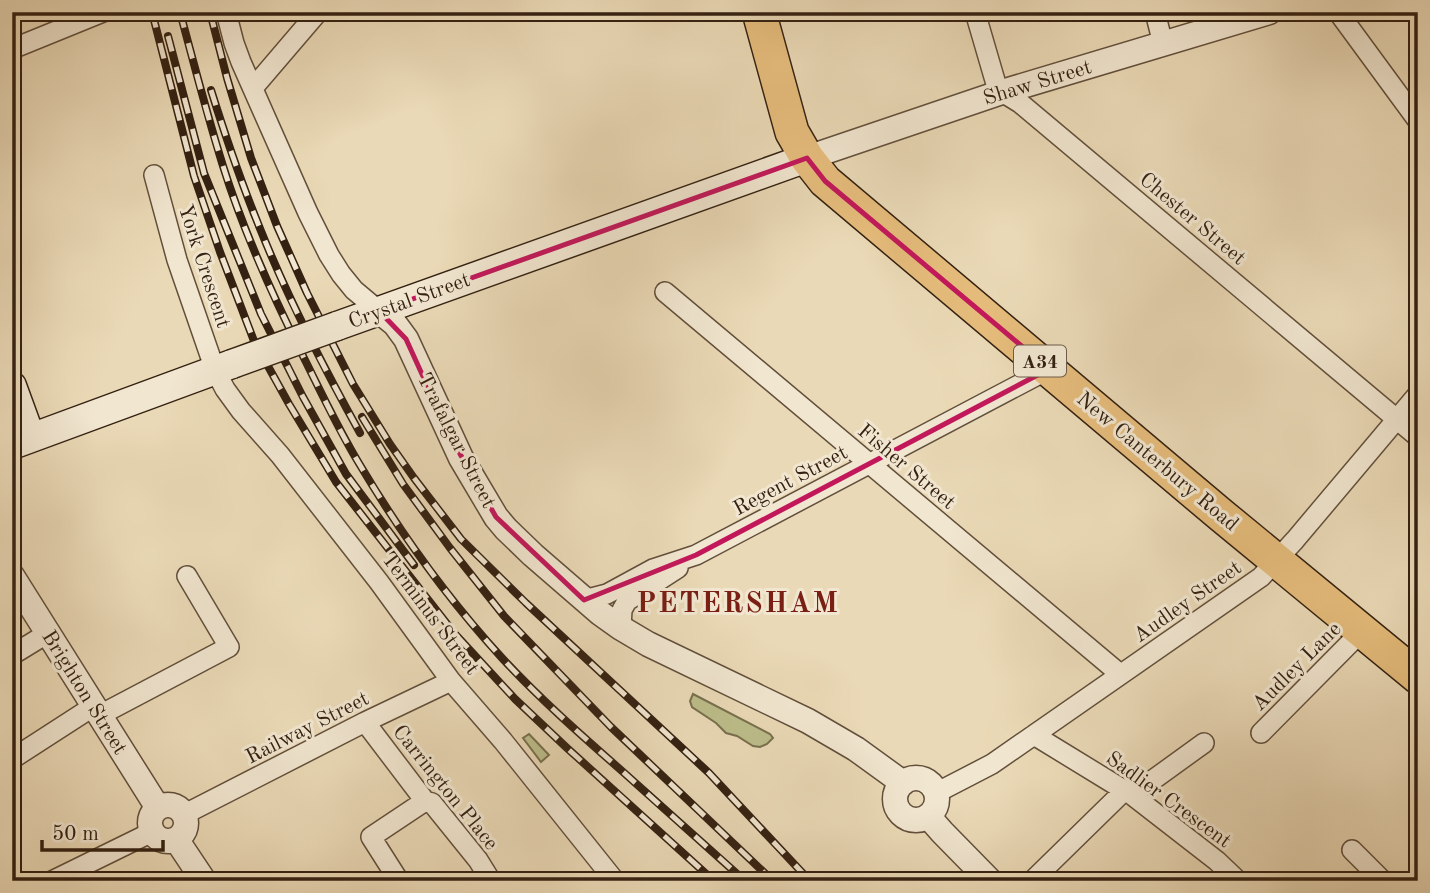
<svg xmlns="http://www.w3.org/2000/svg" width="1430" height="893" viewBox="0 0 1430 893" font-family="'Old Standard TT',serif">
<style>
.green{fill:#bcbe8b;stroke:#78704e;stroke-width:2}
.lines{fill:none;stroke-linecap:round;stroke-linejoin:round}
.minor-casing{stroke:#624f3b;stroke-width:22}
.tertiary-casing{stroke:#624f3b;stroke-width:27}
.secondary-casing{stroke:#342112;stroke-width:31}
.trunk-casing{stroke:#342112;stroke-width:36}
.minor{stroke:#f1e6d0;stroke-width:19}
.tertiary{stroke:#f1e6d0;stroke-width:24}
.secondary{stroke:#f1e6d0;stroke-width:28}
.trunk{stroke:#e5bc7b;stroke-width:33}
.rail-casing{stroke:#342112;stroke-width:8}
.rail{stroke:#f1e6d0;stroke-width:5;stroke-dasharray:16;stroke-linecap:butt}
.secondary-bridge-casing{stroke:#342112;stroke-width:31;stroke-linecap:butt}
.secondary-bridge{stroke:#f1e6d0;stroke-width:28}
.marked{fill:none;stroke:#c2185b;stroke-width:5;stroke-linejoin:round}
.labels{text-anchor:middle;stroke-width:6;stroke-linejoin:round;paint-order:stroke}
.shield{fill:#f1e6d0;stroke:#6d5c4b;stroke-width:2}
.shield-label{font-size:19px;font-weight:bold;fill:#342112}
.street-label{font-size:21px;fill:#342112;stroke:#f1e6d0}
.district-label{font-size:28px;font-weight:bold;letter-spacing:2px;fill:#7a1f14;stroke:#f1e6d0}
</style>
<rect width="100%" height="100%" fill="#ead9b6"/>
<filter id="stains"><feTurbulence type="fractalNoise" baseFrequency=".00286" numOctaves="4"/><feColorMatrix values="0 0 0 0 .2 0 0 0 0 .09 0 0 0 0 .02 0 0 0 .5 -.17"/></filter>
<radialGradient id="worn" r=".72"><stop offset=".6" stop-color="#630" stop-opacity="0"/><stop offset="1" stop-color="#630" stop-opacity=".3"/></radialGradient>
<path class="green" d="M 693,694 L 770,734 L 773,738 L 767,744 L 760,747 L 753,746 L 737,736 L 726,733 L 716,723 L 692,707 L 690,701 Z
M 529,734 L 549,755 L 541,762 L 523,738 Z"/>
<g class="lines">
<g class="minor-casing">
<path id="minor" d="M 226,12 L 234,43 L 241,62 L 308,213 L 329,255 L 341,274 L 354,290 L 379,311
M 975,12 L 996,84 L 1002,92 L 1020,103 L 1418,437
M 1155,12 L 1163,44
M 1338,12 L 1418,121
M 12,49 L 103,12
M 253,88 L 318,12
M 154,175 L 177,260 L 215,370 L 225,389 L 241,411 L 280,455 L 379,582 L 451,681 L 503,741 L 615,881
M 665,292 L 1120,674
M 584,600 L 607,594 L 653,569 L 696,555 L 1049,369
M 621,628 L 622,610 L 627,601 L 678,568
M 12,655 L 48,633
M 100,715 L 229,647 L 187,576
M 365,722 L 425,801 L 432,803 L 478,860 L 491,881
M 1261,733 L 1362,631
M 1034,735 L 1132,795 L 1217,861 L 1238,881
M 12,759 L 94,706
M 936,793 L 992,764 L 1261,577 L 1295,540 L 1418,394
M 1132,795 L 1204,743
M 185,814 L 365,722 L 451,681
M 1352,850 L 1383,881
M 52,881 L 152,832
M 399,881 L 371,837 L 425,801
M 1032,881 L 1125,790"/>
</g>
<g class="tertiary-casing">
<path id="tertiary" d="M 807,158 L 1002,92 L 1269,12
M 379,311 L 395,324 L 406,339 L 461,458 L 496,517 L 506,529 L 533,555 L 600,613 L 621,628 L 648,644 L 808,721 L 856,749 L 903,783
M 12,576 L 158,808
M895 799a21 21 0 1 1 42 0a21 21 0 1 1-42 0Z
M150 823a18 18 0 1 1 36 0a18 18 0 1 1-36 0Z
M 928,816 L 942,832 L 990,881
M 176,839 L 204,881"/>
</g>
<g class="secondary-casing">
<path id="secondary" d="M 337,326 L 807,158
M 12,386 L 31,438
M 12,445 L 232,364"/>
</g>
<g class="trunk-casing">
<path id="trunk" d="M 759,12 L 792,132 L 807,158 L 825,181 L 1221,515 L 1418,677"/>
</g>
<use href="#minor" class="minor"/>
<use href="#tertiary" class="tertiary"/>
<use href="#secondary" class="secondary"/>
<use href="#trunk" class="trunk"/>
<g class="rail-casing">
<path id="rail" d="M 152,12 L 194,176 L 220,252 L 254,341 L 289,404 L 336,482 L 455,634 L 515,699 L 567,748 L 714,881
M 180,12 C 194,64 207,115 223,166 C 243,230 271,292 301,352 C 320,390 338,429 360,465 C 401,534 448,599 502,658 C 539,698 581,735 622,771 C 663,808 704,844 745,881
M 210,12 L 227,78 L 251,158 L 277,226 L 307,293 L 353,384 L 390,444 L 414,478 L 461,539 L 526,603 L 709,773 L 810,881
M 168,36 L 204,173 L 261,314 L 303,397 L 346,474 L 414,565
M 211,90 C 226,138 242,185 261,231 C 289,301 324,368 360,433
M 362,417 L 403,484 L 450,548 L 504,616 L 611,727 L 773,881"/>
</g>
<use href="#rail" class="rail"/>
<g class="secondary-bridge-casing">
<path id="secondary-bridge" d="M 232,364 L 337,326"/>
</g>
<use href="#secondary-bridge" class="secondary-bridge"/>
</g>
<path class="marked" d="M 807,158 L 825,181 L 1049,369 L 696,555 L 584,600 L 496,517 L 451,438 L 406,339 L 379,311 Z"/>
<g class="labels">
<rect class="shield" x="1014" y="345.5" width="52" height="31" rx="5"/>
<g class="shield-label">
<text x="1040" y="368">A34</text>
</g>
<g class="street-label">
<text transform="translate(1037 82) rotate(-17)" y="7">Shaw Street</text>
<text transform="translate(1193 218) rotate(40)" y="7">Chester Street</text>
<text transform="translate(205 266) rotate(72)" y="7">York Crescent</text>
<text transform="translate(409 300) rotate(-20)" y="7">Crystal Street</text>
<text transform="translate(457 440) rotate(63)" y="7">Trafalgar Street</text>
<text transform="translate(1158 461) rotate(40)" y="7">New Canterbury Road</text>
<text transform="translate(907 466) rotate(40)" y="7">Fisher Street</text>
<text transform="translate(790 480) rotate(-28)" y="7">Regent Street</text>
<text transform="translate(1187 601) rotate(-35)" y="7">Audley Street</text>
<text transform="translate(431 613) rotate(53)" y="7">Terminus Street</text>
<text transform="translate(1296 666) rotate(-45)" y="7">Audley Lane</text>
<text transform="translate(85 692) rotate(58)" y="7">Brighton Street</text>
<text transform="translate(307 727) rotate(-27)" y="7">Railway Street</text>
<text transform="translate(446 787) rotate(51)" y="7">Carrington Place</text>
<text transform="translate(1169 799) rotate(36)" y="7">Sadlier Crescent</text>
</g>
<g class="district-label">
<text x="738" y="612">PETERSHAM</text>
</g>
</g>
<rect width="1430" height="893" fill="none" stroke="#ead9b6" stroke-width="42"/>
<rect x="14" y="14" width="1402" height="865" fill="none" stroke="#342112" stroke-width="3.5"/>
<rect x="21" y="21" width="1388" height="851" fill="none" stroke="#342112" stroke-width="2"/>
<path d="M42 840v10h121v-10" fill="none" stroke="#342112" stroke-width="3.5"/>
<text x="52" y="840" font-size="21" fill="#342112" stroke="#f1e6d0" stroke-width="5" paint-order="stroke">50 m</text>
<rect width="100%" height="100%" filter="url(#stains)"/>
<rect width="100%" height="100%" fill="url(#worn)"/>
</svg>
